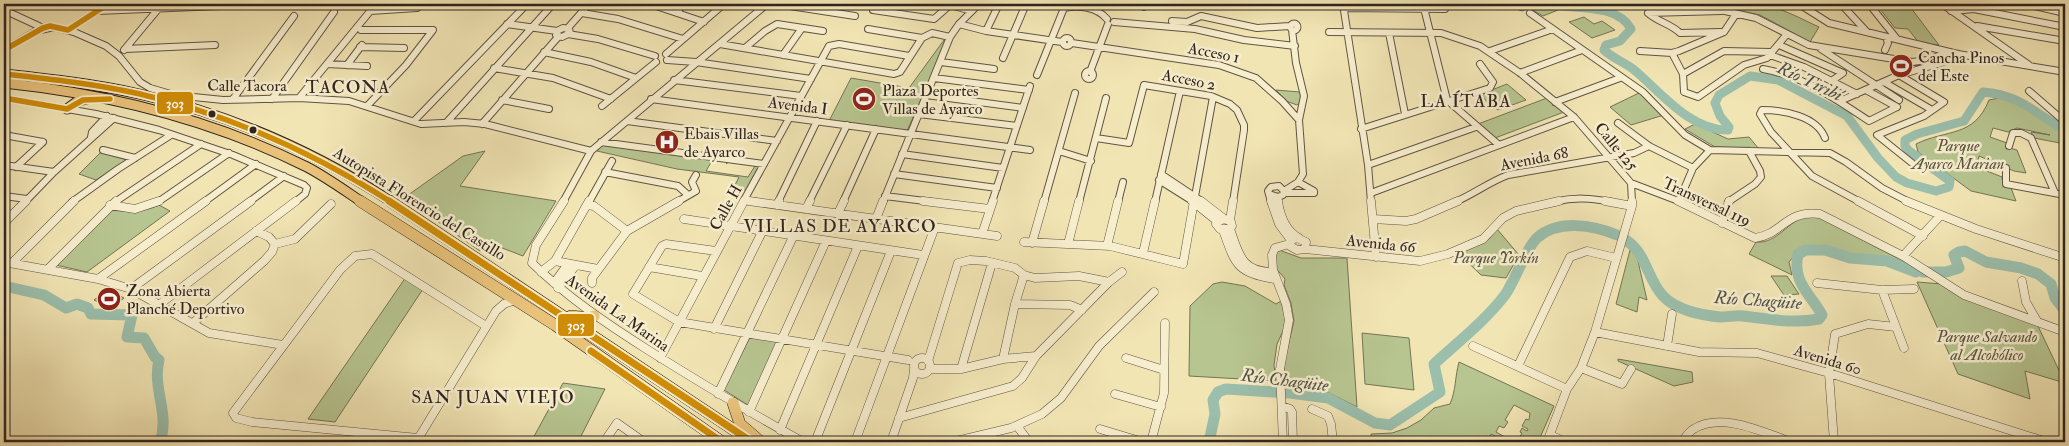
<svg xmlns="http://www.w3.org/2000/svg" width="2069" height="446" viewBox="0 0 2069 446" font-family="'IM FELL Double Pica',serif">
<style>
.green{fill:#b7c590;stroke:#747457;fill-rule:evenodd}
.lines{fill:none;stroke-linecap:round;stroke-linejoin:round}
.river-far1{stroke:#9bbfac;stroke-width:9}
.river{stroke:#9bbfac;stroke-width:11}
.minor-far1-casing{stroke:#605444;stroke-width:8}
.minor-casing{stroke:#605444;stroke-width:9}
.highway-far1-casing{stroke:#30241e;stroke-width:11}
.highway-casing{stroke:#30241e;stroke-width:12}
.minor-far1{stroke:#f7eece;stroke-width:6}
.minor{stroke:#f7eece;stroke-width:8}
.highway-far1{stroke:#e9c27a;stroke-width:9}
.highway{stroke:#e9c27a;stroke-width:11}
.bus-1-far1-casing{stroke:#f7eece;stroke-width:9}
.bus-1-casing{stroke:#f7eece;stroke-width:11}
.bus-1-far1{stroke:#cf8c06;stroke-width:5.5}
.bus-1{stroke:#cf8c06;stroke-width:7}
.bus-dot{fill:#30241e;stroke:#f7eece;stroke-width:2}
.labels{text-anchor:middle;stroke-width:5;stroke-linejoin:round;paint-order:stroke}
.street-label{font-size:16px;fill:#30241e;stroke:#f7eece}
.poi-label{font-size:16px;fill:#30241e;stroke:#f7eece;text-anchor:start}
.park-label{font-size:16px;font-style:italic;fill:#585440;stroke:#f7eece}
.water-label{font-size:18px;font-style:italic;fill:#505249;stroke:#f7eece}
.neighbourhood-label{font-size:18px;letter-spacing:1px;fill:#30241e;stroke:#f7eece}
.line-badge{stroke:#f7eece;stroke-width:2}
.badge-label{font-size:14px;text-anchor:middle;font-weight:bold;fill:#fff}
</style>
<rect width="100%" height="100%" fill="#f2e5b4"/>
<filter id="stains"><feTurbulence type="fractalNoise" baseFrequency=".004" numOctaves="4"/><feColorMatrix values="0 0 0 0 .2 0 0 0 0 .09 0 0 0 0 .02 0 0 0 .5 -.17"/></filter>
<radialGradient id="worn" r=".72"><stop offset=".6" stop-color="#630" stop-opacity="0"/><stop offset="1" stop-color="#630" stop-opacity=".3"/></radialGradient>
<path class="green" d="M 1503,4 L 1545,4 L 1558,10 L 1543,16 L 1529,8 L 1522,11 Z
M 1728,4 L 1741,4 L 1748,7 C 1769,0 1799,18 1819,27 L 1810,42 L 1760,15 L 1733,10 L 1736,9 Z
M 1876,4 L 1908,4 L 1939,45 L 1920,44 L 1908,29 L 1895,28 Z
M 1584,17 L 1594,24 L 1602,21 L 1615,30 L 1592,38 L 1569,22 Z
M 944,40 L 946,44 L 907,131 L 829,121 L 851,78 L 909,88 Z
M 1507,84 L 1526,100 L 1498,110 L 1479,95 Z
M 1276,90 L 1300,92 L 1302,102 L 1297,105 L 1286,101 Z
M 1639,93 L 1664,115 L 1631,125 L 1610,107 Z
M 1547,98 L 1564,112 L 1495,138 L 1478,124 Z
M 1999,98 L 2012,100 L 2065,133 L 2065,144 L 2034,138 L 2031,132 L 2050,135 L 2017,128 L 2008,132 L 1993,128 L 1990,137 L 2007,143 L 2006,147 L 2017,150 L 2026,173 L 2014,171 L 1979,156 L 1977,167 L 2002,177 L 2003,185 L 2011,188 L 2016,201 L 1971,191 L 1918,152 L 1916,144 C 1946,129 1974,138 1989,100 Z
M 1695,124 L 1728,139 L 1749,137 L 1759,149 L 1715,147 L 1685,129 Z
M 602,143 L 759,166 L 746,190 L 733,189 L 739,177 L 677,169 L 597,151 ZM 713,159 L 728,162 L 726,164 L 730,161 L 755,166 L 748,177 L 706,171 Z
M 485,151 L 460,186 L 556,201 L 523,256 L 492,244 L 480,251 L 404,198 L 463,156 Z
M 101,152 L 127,160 L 96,180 L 79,174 Z
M 159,205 L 170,211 L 87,272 L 56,265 L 110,210 C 129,212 142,213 159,205 Z
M 1808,216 L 1820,218 L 1905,262 C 1897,261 1890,258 1882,257 C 1871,255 1859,257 1848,254 C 1824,248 1807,237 1789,262 L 1792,275 L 1749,254 L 1756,242 C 1778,244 1788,220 1808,216 Z
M 1497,229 L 1519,255 L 1506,278 L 1481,275 L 1459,254 L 1489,239 Z
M 1279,250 L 1301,258 L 1347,258 L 1357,407 L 1329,393 L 1284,386 L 1284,363 L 1294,321 L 1291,303 L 1284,285 L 1285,279 L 1274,266 L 1274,256 Z
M 1630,250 L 1637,257 L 1647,300 L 1639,297 L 1637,312 L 1616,304 Z
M 1771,276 L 1787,276 L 1799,294 L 1784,295 Z
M 406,277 L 423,289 L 335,422 L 308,419 Z
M 1222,282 L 1245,286 L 1276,304 L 1281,301 L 1286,320 L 1284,329 L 1277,344 L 1274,365 L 1276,381 L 1189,376 L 1190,306 L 1213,284 Z
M 1917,282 L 1942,284 L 2037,324 L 2065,383 L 2025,371 L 2030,399 L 1958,374 Z
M 107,290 L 124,298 L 111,308 L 94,300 Z
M 1362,333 L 1409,338 L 1414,390 L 1365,384 Z
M 750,337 L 777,342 L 748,405 L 724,390 Z
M 1618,359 L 1692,372 L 1693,382 L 1674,386 L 1618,361 Z
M 1459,362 L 1554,406 L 1538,442 L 1517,442 L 1522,433 L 1520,432 L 1522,428 L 1527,431 L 1528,429 L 1522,426 L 1526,419 L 1529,420 L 1530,413 L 1514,405 L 1505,420 L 1508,422 L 1504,428 L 1499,426 L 1496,432 L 1514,442 L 1507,442 L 1491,434 L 1487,442 L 1372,442 L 1371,434 L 1392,433 L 1407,428 L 1421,420 L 1434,408 L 1450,404 C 1456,391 1455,376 1459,362 Z
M 563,383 L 605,389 L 578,442 L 531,442 Z"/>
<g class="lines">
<path class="river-far1" d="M 1548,4 C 1574,10 1616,2 1631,29 L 1620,41 L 1606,45 L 1604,50 C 1612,58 1624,62 1633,69 C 1660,91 1690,131 1728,130 L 1729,127 L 1720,116 L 1715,103 L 1719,95 L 1750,76 L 1778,80 L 1847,116 L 1878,158 L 1896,177 L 1907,183 L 1936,191 L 1949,187 L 1950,181 L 1909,151 L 1905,146 L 1905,140 L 1917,134 L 1964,121 L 1983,92 C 2021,95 2034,113 2065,130"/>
<path class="river" d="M 1626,240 C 1647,254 1647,279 1663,296 C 1677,311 1702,315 1720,317 C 1728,317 1735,315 1743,316 C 1769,319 1793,324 1819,319 L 1822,315 C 1809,292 1792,282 1798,254 L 1806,250 L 1825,250 L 1850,258 L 1887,261 L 1916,272
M 1923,272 L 1946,272 L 1959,268 L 1954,255 L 1959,252 L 1965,251 L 1986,262 L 2021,268 L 2038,274 L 2051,284 L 2055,298 L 2065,311
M 4,286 L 44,295 L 66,308 L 77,304 L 88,308 L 91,314 L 132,315 L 127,337 L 144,338 L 155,357 L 159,360 C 152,389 170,413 160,442
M 1209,442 L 1215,414 L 1213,400 L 1218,392 L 1226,389 L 1290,393 L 1328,398 L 1375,423 L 1390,425 L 1440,392 L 1434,364 C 1458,342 1485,321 1505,295 C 1515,281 1526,248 1537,238 C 1558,219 1593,225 1617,235"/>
<g class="minor-far1-casing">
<path id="minor-far1" d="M 650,4 L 704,22
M 777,4 L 855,16
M 1343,4 L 1368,165 L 1371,202
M 1423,4 L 1447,100 L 1499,145
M 1711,4 L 1725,11 L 1756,18 L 1809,45 L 1912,62 L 1927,60 L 1949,52
M 1799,4 L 1829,23 L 1958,54 L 2065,72
M 1841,4 L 1867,32
M 1869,4 L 1897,39
M 1942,4 L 2029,65
M 2026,4 L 2065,13
M 950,5 L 972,11
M 1144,7 L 1145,4
M 1344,8 L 1445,9
M 4,10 L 43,28
M 873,10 L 934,19 L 951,4
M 97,11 L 245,5
M 370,11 L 417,8
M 1951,11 L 1974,9 L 2065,27
M 678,12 L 682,4
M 582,13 L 618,19 L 683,39
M 1530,13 L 1643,92 L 1685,135 L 1710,150
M 1648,13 C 1658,22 1671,24 1680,33 L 1721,32
M 1648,13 L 1722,11
M 1172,21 L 1187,22 L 1201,16 L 1257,28 L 1290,26
M 1114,22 L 1195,29 L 1244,40 L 1295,46
M1290.5 27a3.5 3.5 0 1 1 7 0a3.5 3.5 0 1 1-7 0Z
M 507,24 L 557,31
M 959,24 L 986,31 L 1062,42
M 1977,26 L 2065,41
M 563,28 L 569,29 L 570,33 L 562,37 L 556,35 L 557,31 Z
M 567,29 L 589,4
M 868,29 L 922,38 L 932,33 L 950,37
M 68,30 L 108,4
M 361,30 L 433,30 L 406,65 L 368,105
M 1292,30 L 1296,63 L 1304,96 L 1299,120
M 986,31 L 999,4
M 1329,32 L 1441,33 L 1480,46 L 1520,73 L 1574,117 L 1631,183 L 1632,202
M 1389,33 L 1405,114
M 568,34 L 598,39 L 655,56
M1063 42a4 4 0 1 1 8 0a4 4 0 1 1-8 0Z
M 1072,43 L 1219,65 L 1256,78 L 1282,101 L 1299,120 L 1303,174 L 1298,182 L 1284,191
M 720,44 L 894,74 L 900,72 L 922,38
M 1779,45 L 1843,73 L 1833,80
M 360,47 L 404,48
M 745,48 L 765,31 L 777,24 L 823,31
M 125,49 L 215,45
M 1821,49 L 1899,100
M 4,50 L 36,31 L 54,27 L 74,32 L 106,46 L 119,56 L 140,82 L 150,88 L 174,95 L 223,100 L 299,98 L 349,101 L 421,124 L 464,122 L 485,124 L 591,151
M 124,50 L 159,8
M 1885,50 L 1888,43 L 1886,37
M 1490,51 L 1553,29
M 1640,51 L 1672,53 L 1679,51 L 1724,32 L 1736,14
M 544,52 L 591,62 L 636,78
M 1672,53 L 1683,74 L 1684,92 L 1698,97 L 1744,65 L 1767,58 L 1787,34
M 666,54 L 724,4
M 783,55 L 802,28
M 1770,55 L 1804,67 L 1857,94
M 1003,58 L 1026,4
M 667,60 L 696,62 L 811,79
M 941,62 L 994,69
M 327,64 L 367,66
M 347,65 L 362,45
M 494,68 L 553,78 L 611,99
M 1763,69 C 1803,76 1836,99 1869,121 L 1897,107
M1085 75a4 4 0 1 1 8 0a4 4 0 1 1-8 0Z
M 1090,72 L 1108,24
M 1520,73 L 1582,50
M 1683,74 L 1724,51 L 1771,52
M 1037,75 L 1064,8 C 1079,5 1097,7 1107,19
M 1899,75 L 1944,102 L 1924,116 L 1877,135 L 1912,163
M 934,78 L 1029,90
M 674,80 L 801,96
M 1884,82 L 1932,110
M 1866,90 L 1897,107
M 2029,91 L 2065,122
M 926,95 L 1023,108
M 4,98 L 96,114 L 159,130 L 233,155 L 304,185 L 307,188 L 305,194 L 295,202
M 299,98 L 376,4
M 233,99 L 294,16
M 272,99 L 334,12
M 651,99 L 1030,150
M 502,100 L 549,109
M 1840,101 L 1899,75 L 1941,63 L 1958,54
M 1555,102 L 1620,78
M 602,106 L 656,62
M 919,114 L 1017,126
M 414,121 L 527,4
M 627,121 L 777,141
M 446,123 L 553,4
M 1618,123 L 1649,146 L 1693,168
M 482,124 L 559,36
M 1361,129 L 1490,88 L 1493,82 L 1480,64
M 4,135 L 43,142
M 91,137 L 92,132 L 107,116
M 1096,138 L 1129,143 L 1144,85 L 1211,96 L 1230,104 L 1237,110 L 1244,125 L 1244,130 L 1233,202
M 1825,138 C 1817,116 1783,110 1762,110 L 1760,114 L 1771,132 L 1812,176 L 1860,202
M 601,142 L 764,164
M 2009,146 L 2013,133 L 2021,133 L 2031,138 L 2055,193
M 103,150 L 135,158
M 1710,150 L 1830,153 L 1846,162 L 1882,188 L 1909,202
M 1059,151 L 1091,161
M 902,154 L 1003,168
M 4,165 L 54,172
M 1368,165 L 1476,127
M 16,167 L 43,142
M 2006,168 L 2006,184 L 2065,195
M 605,172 L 678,186 L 688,195
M 894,174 L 997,188
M 1161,174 L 1203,202
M 1159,180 L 1194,202
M 1631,183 L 1681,202
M 1284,193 L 1314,193 L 1314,191 L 1298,182
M 1371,193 L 1574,117
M 1269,194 L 1278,197 L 1283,195 L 1284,191 L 1279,186 L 1271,187 L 1268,191 L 1271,202
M 4,196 L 27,199
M 885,196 L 933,202
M 1278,197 L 1278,202
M 744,200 L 758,202
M 1679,201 L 1693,168 L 1710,150
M 25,202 L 54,172 L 114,118
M 72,202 L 118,169 L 171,135
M 115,202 L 201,144
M 158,202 L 229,153
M 204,202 L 256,164
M 249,202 L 284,176
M 563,202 L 591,151 L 767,4
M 589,202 L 612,161
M 677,202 L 696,191 L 692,182 L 696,175
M 743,202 L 829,46 L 839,44 L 909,56
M 778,202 L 817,121
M 809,202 L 847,125
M 843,202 L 876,129
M 883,202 L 950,37 L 959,24 L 979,4
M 992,202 L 1030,86
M 1044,202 L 1075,93
M 1079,202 L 1106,98
M 1118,202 L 1123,182
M 1155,202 L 1180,91
M 1194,202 L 1213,97
M 1455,202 C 1474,194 1489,182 1508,175 L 1634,153 L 1649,146
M 1554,202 C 1574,197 1591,198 1612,202
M 1728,202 L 1755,184 L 1761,177 L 1760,171 L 1749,151"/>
</g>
<g class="minor-casing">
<path id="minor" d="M 564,201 L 536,245 L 532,263 C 567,297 607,324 648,350 C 699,382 751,413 803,442
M 749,201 L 997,236
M 923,201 L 990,209
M 1192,201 L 1217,221
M 1201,201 L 1223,218
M 1271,201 L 1279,224 L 1291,240
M 1278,201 C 1280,216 1285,230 1299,238
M 1371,201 L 1376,257
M 1605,201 L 1632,206
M 1678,201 L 1755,238 C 1783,234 1785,210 1820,214 L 1903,256 L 1964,295 L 2065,332
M 1858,201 L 1923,236
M 1906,201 L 1976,229 L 2065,258
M 110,205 L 135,209 L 159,201
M 587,205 L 594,206 L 627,231
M 777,205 L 779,201
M 806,209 L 810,201
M 838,213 L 844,201
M 684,219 L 923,255
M 876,219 L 883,201
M 1225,219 L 1231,222 L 1232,226 L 1230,229 L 1220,229 L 1216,224 L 1217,221 Z
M 1373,219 L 1406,221 L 1416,219 L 1458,201
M 1230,220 L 1233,201
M 4,223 L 26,201
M 1722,223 L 1729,201
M 1230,229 C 1239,254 1241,272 1273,272
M 1223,230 C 1235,264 1237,274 1276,279
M 256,231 L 269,237 L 275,244
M 982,234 L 993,201
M 1297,238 L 1306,242 L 1305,249 L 1297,250 L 1290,246 L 1291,240 Z
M 1024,242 L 1110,246 L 1183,264 L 1194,201
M 1032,243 L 1044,201
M 1068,244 L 1079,201
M 1107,246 L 1118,201
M 1305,249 L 1420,261 L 1448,254 L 1483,239 L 1503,218 L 1516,211 L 1559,201
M 716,251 L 666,244 L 662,246 L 633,294 L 679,322 L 908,360
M 1143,253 L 1155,201
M 1903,256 L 1940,216
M 555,261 L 598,269
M 4,262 L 98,279 L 131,289 L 209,333 L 283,345
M 12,263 L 74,201
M 649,267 L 702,276
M 48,269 L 116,201
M 541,272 L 555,261 L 589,201
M 98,279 L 206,201
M 2022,281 L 2026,302 L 2037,321
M 554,283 L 568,264
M 592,283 L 592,278 L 627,231 L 679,201
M 1817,283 L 1882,290 L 1914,289
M 558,288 L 576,265
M 131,289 L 251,201
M 1882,290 L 1904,348
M 160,304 L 296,201
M 1015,304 L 1070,305 L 1082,310
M 193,323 L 264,261 L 272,252 L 275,244 L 295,239 L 331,204
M 714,329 L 762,232
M 1595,332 L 1699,352 L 1757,353 L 1829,373 L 2047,442
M 1473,346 L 1567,389
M 1667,346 L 1672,314
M 660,358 L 744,201
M 1126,358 L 1164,370
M914 366a8 8 0 1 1 16 0a8 8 0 1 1-16 0Z
M 1003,359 L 1015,304 L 1024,275
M 928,361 L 958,263 L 970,260 L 986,261 L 1015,268 L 1024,275 L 1035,278 L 1079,276 L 1109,282
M 1518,366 L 1570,257 L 1587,251 L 1616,258
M 1581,368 L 1622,384 L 1631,369
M 930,369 L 961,369 L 1003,359 L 1036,356
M 961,369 L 992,263
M 718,394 L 793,237
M 1115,394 L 1161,407
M 1282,406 L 1290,409 L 1292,412 L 1293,442
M 1312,409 L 1328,416 L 1331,424 L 1333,442
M 749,412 L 826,241
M 899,418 L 1013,386 L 1022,378 L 1036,356 L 1109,282 L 1122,272
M 1017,426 L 1029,442
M 1100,429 L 1143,442
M 780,430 L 858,246
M 1550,435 L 1566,442
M 418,438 L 252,422 L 236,418 L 233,413 L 340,270 L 355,256 L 372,254 L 486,326
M 416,442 L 496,311 L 504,304 L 515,300
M 604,442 L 617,423 L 644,442
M 815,442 L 891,251
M 855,442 L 935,227
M 891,442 L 913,378 L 914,369
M 952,442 L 1011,428 L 1042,414 L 1061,398 L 1099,346 L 1154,292
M 1151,442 L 1164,393 L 1165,323
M 1283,442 L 1280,369 L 1289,320 L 1286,304 L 1273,270 L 1272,255 L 1275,248 L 1289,244
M 1547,442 L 1567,389 L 1581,368 L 1595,332 L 1632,206 L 1632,201
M 1682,442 C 1685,438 1688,433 1692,430 C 1720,411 1763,432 1791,442
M 1834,442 L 1829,374 L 1835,334 L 1868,324 L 1896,327"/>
</g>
<g class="highway-far1-casing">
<path id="highway-far1" d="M 4,74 C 49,79 95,84 139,94 C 229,114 315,152 392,202
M 4,83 C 109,94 213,120 307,167 C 326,177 344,190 362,202
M 67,109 L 78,101 L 91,98"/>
</g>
<g class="highway-casing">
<path id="highway" d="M 360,201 L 555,325 L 722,442
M 390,201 L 752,442
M 571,316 L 590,318 L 594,316
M 733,403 L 740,424 L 761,442"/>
</g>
<use href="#minor-far1" class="minor-far1"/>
<use href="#minor" class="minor"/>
<use href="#highway-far1" class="highway-far1"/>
<use href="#highway" class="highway"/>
<g class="bus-1-far1-casing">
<path id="bus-1-far1" d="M 4,50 L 43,28 L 50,26 L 68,30 L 108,4
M 4,74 C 49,79 95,84 140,94 C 230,115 314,153 391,202
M 4,98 L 67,109 L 83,100 L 110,99"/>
</g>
<g class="bus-1-casing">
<path id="bus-1" d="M 389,201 L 752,442
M 591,351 L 722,442"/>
</g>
<use href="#bus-1-far1" class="bus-1-far1"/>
<use href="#bus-1" class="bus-1"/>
</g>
<defs>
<g id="stadium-disc" transform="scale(1.25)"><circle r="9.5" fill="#8f2418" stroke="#f7eece"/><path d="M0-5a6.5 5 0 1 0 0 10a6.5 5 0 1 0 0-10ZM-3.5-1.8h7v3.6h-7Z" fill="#fff"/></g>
<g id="hospital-disc" transform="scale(1.25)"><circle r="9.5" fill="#8f2418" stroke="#f7eece"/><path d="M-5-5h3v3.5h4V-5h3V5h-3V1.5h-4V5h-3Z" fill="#fff"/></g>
</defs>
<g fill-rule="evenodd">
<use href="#stadium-disc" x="1901" y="66"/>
<use href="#stadium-disc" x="864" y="99"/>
<use href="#hospital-disc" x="667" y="142"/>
<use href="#stadium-disc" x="109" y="299"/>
</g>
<g class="bus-dot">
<circle cx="212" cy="114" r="4.5"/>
<circle cx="253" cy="130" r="4.5"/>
</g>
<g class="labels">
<g class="street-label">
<text transform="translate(1214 52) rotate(11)" y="6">Acceso 1</text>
<text transform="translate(1189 79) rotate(11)" y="6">Acceso 2</text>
<text x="247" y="91">Calle Tacora</text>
<text transform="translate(798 105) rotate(7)" y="6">Avenida I</text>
<text transform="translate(1617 146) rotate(50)" y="6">Calle 125</text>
<text transform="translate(1534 158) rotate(-11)" y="6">Avenida 68</text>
<text transform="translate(1707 201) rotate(25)" y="6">Transversal 119</text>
<text transform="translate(420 203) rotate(32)" y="6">Autopista Florencio del Castillo</text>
<text transform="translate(725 207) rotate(-61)" y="6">Calle H</text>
<text transform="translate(1381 243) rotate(6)" y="6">Avenida 66</text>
<text transform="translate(618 312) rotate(35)" y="6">Avenida La Marina</text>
<text transform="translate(1828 359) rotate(17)" y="6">Avenida 60</text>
</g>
<g class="poi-label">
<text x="1918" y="63">Cancha Pinos<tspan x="1918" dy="18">del Este</tspan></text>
<text x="882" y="96">Plaza Deportes<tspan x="882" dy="18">Villas de Ayarco</tspan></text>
<text x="684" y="139">Ebais Villas<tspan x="684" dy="18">de Ayarco</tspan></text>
<text x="126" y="296">Zona Abierta<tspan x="126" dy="18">Planché Deportivo</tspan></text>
</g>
<g class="park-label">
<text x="1958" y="151">Parque<tspan x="1958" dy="18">Ayarco Marian</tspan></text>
<text x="1496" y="263">Parque Yorkín</text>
<text x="1987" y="342">Parque Salvando<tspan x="1987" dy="18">al Alcohólico</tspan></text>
</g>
<g class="water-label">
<text transform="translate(1810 81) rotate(25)" y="6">Río Tiribí</text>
<text transform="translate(1758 300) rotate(4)" y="6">Río Chagüite</text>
<text transform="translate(1285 380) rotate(7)" y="6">Río Chagüite</text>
</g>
<g class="neighbourhood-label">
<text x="348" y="93">TACONA</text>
<text x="1466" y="107">LA ÍTABA</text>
<text x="840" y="232">VILLAS DE AYARCO</text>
<text x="493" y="403">SAN JUAN VIEJO</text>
</g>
</g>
<g class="line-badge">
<rect x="156" y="91" width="38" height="24" rx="5" fill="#cf8c06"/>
<rect x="557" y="313" width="38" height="24" rx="5" fill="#cf8c06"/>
</g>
<g class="badge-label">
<text x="175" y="108">303</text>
<text x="576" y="330">303</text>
</g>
<rect width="2069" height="446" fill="none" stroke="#f2e5b4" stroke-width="20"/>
<rect x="5" y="5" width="2059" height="436" fill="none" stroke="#30241e" stroke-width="2.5"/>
<rect x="10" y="10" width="2049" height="426" fill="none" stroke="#30241e"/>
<rect width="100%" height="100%" filter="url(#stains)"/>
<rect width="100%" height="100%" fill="url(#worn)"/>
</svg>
